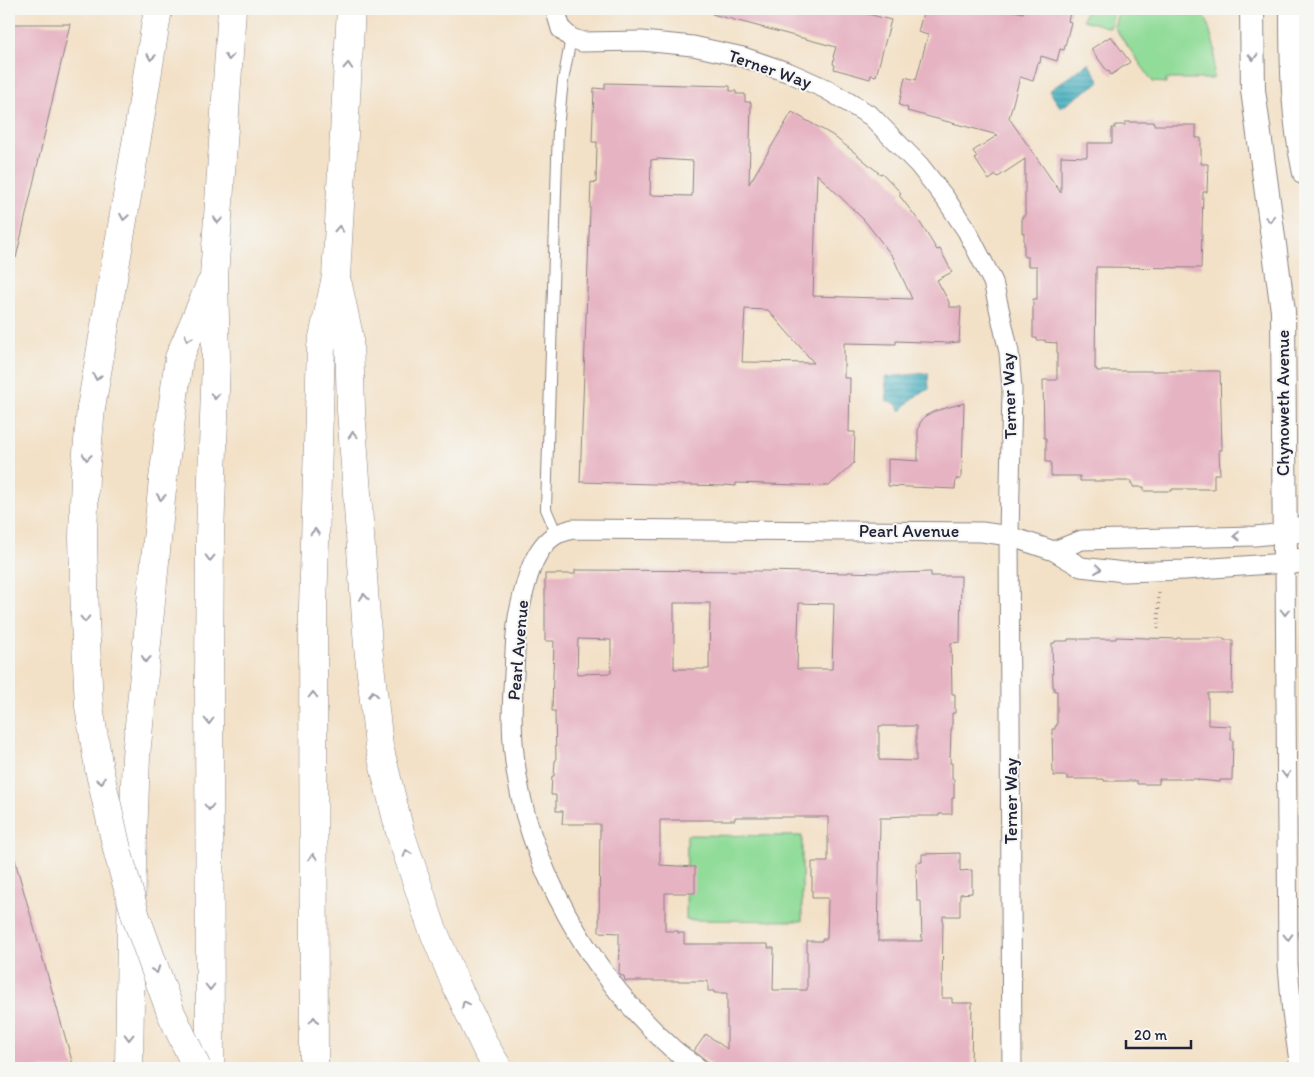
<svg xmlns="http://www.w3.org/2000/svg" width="1314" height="1077" viewBox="0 0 1314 1077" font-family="Itim,sans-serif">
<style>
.green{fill:#91dc99;stroke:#5a7f6a}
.water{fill:url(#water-rules);stroke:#31687c}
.building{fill:#e6b3c2;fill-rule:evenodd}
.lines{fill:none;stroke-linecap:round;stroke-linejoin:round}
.service-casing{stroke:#8a8281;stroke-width:12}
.minor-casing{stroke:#8a8281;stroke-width:21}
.tertiary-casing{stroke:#8a8281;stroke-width:26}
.motorway-casing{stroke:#8a8281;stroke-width:29}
.path{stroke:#8a8281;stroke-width:3;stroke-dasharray:1 4;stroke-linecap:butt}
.service{stroke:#fff;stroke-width:10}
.minor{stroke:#fff;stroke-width:19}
.tertiary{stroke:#fff;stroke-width:24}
.motorway{stroke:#fff;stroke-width:28}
.motorway-bridge-casing{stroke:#8a8281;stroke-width:29;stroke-linecap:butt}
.motorway-bridge{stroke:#fff;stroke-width:28}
.oneway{stroke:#9c9ca7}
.labels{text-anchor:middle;stroke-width:4;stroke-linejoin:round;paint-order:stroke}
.street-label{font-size:18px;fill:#22223b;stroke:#f6f6f2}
</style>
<defs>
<pattern id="water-rules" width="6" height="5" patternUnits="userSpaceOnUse" patternTransform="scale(1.25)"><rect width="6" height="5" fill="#40aebd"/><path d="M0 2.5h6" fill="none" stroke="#358d9b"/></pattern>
</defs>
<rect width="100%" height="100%" fill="#f6f6f2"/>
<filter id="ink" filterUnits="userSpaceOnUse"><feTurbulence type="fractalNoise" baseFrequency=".02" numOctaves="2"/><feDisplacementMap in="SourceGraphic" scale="10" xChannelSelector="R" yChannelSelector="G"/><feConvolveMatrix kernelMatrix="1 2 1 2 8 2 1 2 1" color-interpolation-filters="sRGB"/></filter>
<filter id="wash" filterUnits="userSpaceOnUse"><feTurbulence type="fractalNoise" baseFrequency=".0096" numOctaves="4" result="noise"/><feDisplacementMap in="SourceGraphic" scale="20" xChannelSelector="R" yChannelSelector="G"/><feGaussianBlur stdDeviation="1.12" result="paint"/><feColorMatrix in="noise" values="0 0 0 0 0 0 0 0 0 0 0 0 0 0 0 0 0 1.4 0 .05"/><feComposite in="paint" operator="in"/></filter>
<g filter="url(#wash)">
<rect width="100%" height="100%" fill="#f3e1c7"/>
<path class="green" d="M 1086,9 L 1115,9 L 1110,28 L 1083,20 Z
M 1119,9 L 1198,9 L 1207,21 L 1215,49 L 1213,79 L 1166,79 L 1166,83 L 1153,82 L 1114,27 Z
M 687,835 L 802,836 L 802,921 L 686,920 Z"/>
<path class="water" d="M 1088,63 L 1100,81 L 1061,108 L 1049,91 Z
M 928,373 L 929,389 C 917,394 909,401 901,411 C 897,404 894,402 887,401 L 885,377 Z"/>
<g id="blocks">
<path class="building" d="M 712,9 L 849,9 L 891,20 L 876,76 L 871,75 L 870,79 L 834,69 L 835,65 L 833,64 L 834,58 L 833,57 L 836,47 L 712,14 Z
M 924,9 L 1006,9 L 1023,13 L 1024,9 L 1071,9 L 1068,21 L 1071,22 L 1064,50 L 1060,49 L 1057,61 L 1041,56 L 1040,63 L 1038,63 L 1033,81 L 1020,77 L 1009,118 L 1061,193 L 1061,156 L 1087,157 L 1087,143 L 1112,143 L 1112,128 L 1115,128 L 1115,125 L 1125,125 L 1125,122 L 1154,122 L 1154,125 L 1196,125 L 1196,138 L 1201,138 L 1201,164 L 1208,164 L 1207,192 L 1203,192 L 1201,268 L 1096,267 L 1095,369 L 1097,369 L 1097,371 L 1220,371 L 1222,450 L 1219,450 L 1220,474 L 1214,474 L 1214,489 L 1172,489 L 1172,491 L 1144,491 L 1144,487 L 1133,487 L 1133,483 L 1131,484 L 1131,481 L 1080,481 L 1080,476 L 1051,476 L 1051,462 L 1046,462 L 1046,438 L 1044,438 L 1043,380 L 1057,380 L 1057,343 L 1045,342 L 1045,340 L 1037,340 L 1037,338 L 1033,338 L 1033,299 L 1037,299 L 1037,266 L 1028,266 L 1028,257 L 1024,257 L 1024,233 L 1022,233 L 1022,216 L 1025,216 L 1025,159 L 998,177 L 996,175 L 989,180 L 975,159 L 977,157 L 973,151 L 998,135 L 907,111 L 908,108 L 899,105 L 905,77 L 916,80 L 928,35 L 918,32 Z
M 9,24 L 70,24 L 16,258 L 9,258 Z
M 1111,36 L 1130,62 L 1111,75 L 1109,71 L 1108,72 L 1091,49 Z
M 605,83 L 730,86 L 730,91 L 736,91 L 736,94 L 745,94 L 745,102 L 751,102 L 749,184 L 792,112 L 832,135 L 854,152 L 880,174 L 882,173 L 901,193 L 899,195 L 919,221 L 937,250 L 940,249 L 952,272 L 937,280 L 949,302 L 949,307 L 961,307 L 959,342 L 949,343 L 896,341 L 896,344 L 844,343 L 844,378 L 850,378 L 849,432 L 855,432 L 854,463 L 829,486 L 736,483 L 736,486 L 725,485 L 725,486 L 580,482 L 591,182 L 596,183 L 597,142 L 592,142 L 594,88 L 605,89 ZM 658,159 L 693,161 L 692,196 L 650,195 L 651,160 ZM 817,174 L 864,220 L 893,257 L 912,299 L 813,296 ZM 745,309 L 768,310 L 814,363 L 742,362 Z
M 964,403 L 962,471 L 961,471 L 961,479 L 956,479 L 955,489 L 888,486 L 888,459 L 918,461 L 918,430 L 920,423 L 925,416 L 935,411 Z
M 575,570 L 764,571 L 848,573 L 848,572 L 879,573 L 879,572 L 896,572 L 896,573 L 931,572 L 931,576 L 961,576 L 960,642 L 951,643 L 952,694 L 955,694 L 955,713 L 952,713 L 952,729 L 951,729 L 950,763 L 952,763 L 952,779 L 954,779 L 954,798 L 952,798 L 952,814 L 939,814 L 939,816 L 904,816 L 891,817 L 891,818 L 880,818 L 878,941 L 922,941 L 921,901 L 917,901 L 916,863 L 922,862 L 922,854 L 960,853 L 960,871 L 972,870 L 972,893 L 960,894 L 960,916 L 943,916 L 942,998 L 952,998 L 952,1003 L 972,1003 L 971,1068 L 716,1068 L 694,1051 L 706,1034 L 727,1049 L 727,993 L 714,993 L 714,991 L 708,991 L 708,981 L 625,981 L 624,976 L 621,976 L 619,973 L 620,944 L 619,944 L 619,933 L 599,932 L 600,824 L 562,824 L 563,811 L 556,811 L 556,795 L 551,795 L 552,776 L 554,776 L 555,761 L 556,761 L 555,711 L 552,711 L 554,641 L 545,641 L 545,574 L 575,574 ZM 674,603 L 710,603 L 709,669 L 674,669 ZM 799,603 L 834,604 L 832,669 L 797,669 ZM 578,639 L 611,640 L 611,673 L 577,674 ZM 879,726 L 916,726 L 916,761 L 879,760 ZM 735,817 L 828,817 L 828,862 L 812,862 L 812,898 L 828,898 L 827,939 L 822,939 L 822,941 L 807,941 L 807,990 L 773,990 L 774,948 L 768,948 L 768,944 L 684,944 L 684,933 L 678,933 L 678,931 L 665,931 L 665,893 L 695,893 L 695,867 L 660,865 L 660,820 L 735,820 Z
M 1116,637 L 1177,639 L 1177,638 L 1224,638 L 1224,640 L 1233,640 L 1232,693 L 1208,693 L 1208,725 L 1231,726 L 1231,740 L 1233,740 L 1232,780 L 1220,780 L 1220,782 L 1198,780 L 1198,779 L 1159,779 L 1159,784 L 1137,784 L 1137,781 L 1104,781 L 1104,779 L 1067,779 L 1067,776 L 1054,776 L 1054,772 L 1053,772 L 1052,729 L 1055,729 L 1055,726 L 1057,726 L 1057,691 L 1054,691 L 1054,687 L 1053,687 L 1052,643 L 1055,643 L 1055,641 L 1068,641 L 1068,639 L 1116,639 Z
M 14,857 L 74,1068 L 9,1068 L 9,858 Z"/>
</g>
</g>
<g filter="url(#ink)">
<use href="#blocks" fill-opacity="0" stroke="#8a8281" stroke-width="1"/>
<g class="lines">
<g class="service-casing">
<path id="service" d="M 557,535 L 546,509 L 558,128 L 563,81 L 571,38"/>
</g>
<g class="minor-casing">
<path id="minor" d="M 557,9 L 557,15 L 561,29 L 571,38 L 582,42 L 642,41 L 693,46 L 743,57 L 790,73 L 826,89 L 871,116 L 919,165 L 945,198 L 967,231 L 993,282 L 1009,352 L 1012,389 L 1009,536 L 1012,1068
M 1054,551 L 1082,540 L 1255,536 L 1285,533
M 698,1068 C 690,1062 681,1056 674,1050 C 593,978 524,862 514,753 C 511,727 512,700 514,674 C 515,655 515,636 518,617 C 524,590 531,548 557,534 C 562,532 567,531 572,529 L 982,532 L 1009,536 L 1054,551 L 1081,567 L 1124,572 L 1185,570 L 1285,563 L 1288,965 L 1292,1013 L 1300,1068"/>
</g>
<g class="tertiary-casing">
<path id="tertiary" d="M 1252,9 L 1253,90 L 1283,311 L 1285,563 L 1305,560
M 1292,9 C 1292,65 1293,118 1305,173
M 1285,533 L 1305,528"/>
</g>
<g class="motorway-casing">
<path id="motorway" d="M 338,285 L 349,336 L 351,410 L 368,646 L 379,746 L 400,832 L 431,925 L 456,985 L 486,1048 L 498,1068
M 91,408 L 139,126 L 158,9
M 129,1068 L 132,866 L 136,756 L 163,479 L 179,358 L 210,285
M 210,1068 L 209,674 L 210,536 L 216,360 L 214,277 L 232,9
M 314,1068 L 313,607 L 321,347 L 336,277 L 351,9"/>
</g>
<path class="path" d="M 1158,629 L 1159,592"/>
<use href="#service" class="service"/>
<use href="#minor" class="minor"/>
<use href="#tertiary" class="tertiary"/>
<use href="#motorway" class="motorway"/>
<g class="motorway-bridge-casing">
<path id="motorway-bridge" d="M 91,408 L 85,475 L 83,537 L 85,619 L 89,706 L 99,769 L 118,853 L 136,917 L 171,1013 L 197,1068"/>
</g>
<use href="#motorway-bridge" class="motorway-bridge"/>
</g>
<defs><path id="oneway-chevron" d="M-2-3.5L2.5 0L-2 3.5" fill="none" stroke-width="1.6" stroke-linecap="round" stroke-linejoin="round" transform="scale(1.25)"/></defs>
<g class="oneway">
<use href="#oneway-chevron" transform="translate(151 57) rotate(99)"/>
<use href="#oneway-chevron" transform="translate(229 57) rotate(94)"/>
<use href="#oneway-chevron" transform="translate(1253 57) rotate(89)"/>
<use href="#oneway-chevron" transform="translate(348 66) rotate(-87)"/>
<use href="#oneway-chevron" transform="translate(124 217) rotate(100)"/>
<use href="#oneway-chevron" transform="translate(1270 219) rotate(82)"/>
<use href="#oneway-chevron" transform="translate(218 220) rotate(94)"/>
<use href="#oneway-chevron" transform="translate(339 229) rotate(-87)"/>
<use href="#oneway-chevron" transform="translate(188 338) rotate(113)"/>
<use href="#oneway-chevron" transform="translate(97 377) rotate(100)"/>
<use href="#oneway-chevron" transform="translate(215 396) rotate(92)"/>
<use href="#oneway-chevron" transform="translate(353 435) rotate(-94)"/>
<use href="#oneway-chevron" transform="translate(87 457) rotate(96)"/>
<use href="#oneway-chevron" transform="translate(161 497) rotate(96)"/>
<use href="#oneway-chevron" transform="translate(315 532) rotate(-88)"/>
<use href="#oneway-chevron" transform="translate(1237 536) rotate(179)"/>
<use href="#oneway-chevron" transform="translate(210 558) rotate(91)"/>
<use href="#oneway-chevron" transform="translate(1098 569) rotate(6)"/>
<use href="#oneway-chevron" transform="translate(364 597) rotate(-94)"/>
<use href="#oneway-chevron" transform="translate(1285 612) rotate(90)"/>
<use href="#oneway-chevron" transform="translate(85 619) rotate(88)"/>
<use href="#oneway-chevron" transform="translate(146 659) rotate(96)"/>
<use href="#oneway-chevron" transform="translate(373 694) rotate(-97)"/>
<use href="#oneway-chevron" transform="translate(313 695) rotate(-90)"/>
<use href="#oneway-chevron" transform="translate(209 721) rotate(90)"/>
<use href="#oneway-chevron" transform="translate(1286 774) rotate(90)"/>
<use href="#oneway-chevron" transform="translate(101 781) rotate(77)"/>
<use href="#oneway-chevron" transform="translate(209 807) rotate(90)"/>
<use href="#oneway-chevron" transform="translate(407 853) rotate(-108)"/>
<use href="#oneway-chevron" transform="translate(313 857) rotate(-90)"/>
<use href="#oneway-chevron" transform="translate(1288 937) rotate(89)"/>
<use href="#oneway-chevron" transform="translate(156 970) rotate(70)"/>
<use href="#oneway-chevron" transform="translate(210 987) rotate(90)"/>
<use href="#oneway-chevron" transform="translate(465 1004) rotate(-115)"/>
<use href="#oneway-chevron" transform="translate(314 1020) rotate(-90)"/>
<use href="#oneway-chevron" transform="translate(129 1037) rotate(91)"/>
</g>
</g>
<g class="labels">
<g class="street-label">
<text transform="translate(770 69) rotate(19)" y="6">Terner Way</text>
<text transform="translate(1009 396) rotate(-92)" y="6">Terner Way</text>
<text transform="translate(1283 403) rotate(-90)" y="6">Chynoweth Avenue</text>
<text x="909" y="537">Pearl Avenue</text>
<text transform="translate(518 650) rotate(-85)" y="6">Pearl Avenue</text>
<text transform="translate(1011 801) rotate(-90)" y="6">Terner Way</text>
</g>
</g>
<rect width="1314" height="1077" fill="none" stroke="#f6f6f2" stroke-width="30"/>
<path d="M1126 1040v8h65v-8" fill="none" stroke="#22223b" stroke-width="2.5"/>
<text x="1134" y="1040" font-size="15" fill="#22223b" stroke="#f6f6f2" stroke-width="4" paint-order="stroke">20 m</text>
</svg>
